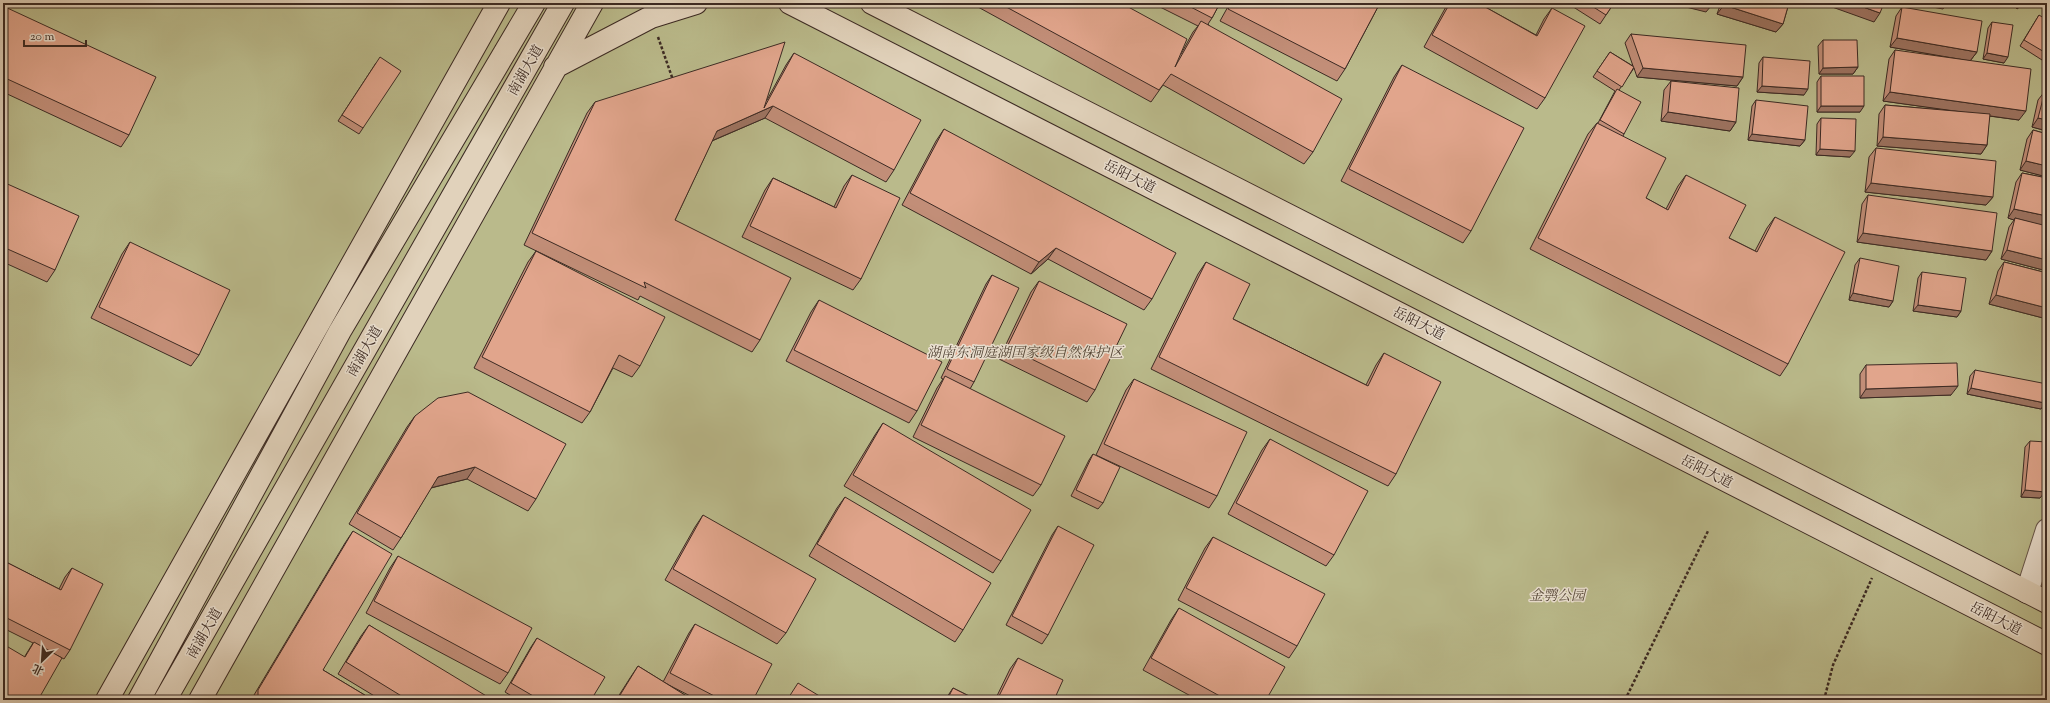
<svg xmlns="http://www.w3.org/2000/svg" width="2050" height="703" viewBox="0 0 2050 703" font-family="'Sorts Mill Goudy','Noto Serif SC',serif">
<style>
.park{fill:#baba8b;stroke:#7b7257}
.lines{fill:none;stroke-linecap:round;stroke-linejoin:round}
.minor-casing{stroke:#655449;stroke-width:24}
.major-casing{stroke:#3c2a23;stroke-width:24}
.path{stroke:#3c2a23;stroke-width:2.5;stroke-dasharray:3 2;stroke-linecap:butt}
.minor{stroke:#ece2d3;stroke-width:22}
.major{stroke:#e1d2bb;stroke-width:22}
.wall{fill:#c28e78;stroke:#3c2a23}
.shaded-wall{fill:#9e7462;stroke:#3c2a23}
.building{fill:#e1a58c;stroke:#3c2a23}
.labels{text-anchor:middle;stroke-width:3;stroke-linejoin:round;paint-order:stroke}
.street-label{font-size:14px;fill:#3c2a23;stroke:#ece2d3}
.park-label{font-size:14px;font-style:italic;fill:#554738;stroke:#ece2d3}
</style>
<rect width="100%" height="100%" fill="#e1d2bb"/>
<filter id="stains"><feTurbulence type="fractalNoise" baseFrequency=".005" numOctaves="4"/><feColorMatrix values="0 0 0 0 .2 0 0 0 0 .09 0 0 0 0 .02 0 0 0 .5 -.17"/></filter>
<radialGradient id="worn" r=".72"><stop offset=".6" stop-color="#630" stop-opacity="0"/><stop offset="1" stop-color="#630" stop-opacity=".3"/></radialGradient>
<path class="park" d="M 3,3 L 2047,3 L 2047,700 L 3,700 Z"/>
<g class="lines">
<g class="minor-casing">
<path id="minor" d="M 2027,592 L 2047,530"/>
</g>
<g class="major-casing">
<path id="major" d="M 790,3 L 2047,644
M 872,3 L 2047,602
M 555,67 L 651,17 L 696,3
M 107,700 L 499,3
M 139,700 L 340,331 L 534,3
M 165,700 L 563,3
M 200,700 L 592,3"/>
</g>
<path class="path" d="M 658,37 L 673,80
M 1625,700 L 1708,531
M 1824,700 L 1833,665 L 1872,578"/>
<use href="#minor" class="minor"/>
<use href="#major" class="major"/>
</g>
<path class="wall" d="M 981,3 L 1121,3 L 1181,54 L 1193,32 L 1198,26 L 1152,3 L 1220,3 L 1212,18 L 1208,24 L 1313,152 L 1304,164 L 1163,85 L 1151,102 L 978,7 Z
M 1230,3 L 1380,3 L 1345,69 L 1337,81 L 1220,21 Z
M 1412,3 L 1422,3 L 1419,7 Z
M 1448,3 L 1478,3 L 1536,35 L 1544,19 L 1552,8 L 1545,98 L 1537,109 L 1424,47 Z
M 1567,3 L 1614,3 L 1600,24 Z
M 1721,3 L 1789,3 L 1783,24 L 1776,32 L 1717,14 Z
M 2011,3 L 2024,3 L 2017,9 Z
M 3,6 L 129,135 L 121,147 L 3,92 Z
M 1902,7 L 1977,52 L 1970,61 L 1890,47 L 1896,16 Z
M 2039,15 L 2047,53 L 2042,60 L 2020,46 Z
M 1992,22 L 2004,63 L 1983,59 L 1988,28 Z
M 1631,34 L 1743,77 L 1737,86 L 1637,77 L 1634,68 L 1619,90 L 1624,134 L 1623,136 L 1646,198 L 1666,209 L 1678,186 L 1686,175 L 1729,238 L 1755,251 L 1767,228 L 1775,217 L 1788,364 L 1780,376 L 1530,249 L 1588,134 L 1597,123 L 1598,123 L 1615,91 L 1593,77 L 1610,52 L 1633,66 L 1625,43 Z
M 1823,40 L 1858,67 L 1853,74 L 1819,74 L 1818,46 Z
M 1895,50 L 2019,120 L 1989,116 L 1987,145 L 1981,154 L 1877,146 L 1879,114 L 1885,105 L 1955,111 L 1883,101 L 1889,59 Z
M 794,53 L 894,170 L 886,182 L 765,118 L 712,141 L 675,220 L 760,340 L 752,352 L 640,296 L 638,300 L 524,245 L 587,113 L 595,102 L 767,100 L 786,65 Z
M 1763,57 L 1804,95 L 1757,92 L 1759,63 Z
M 376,63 L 363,128 L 359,134 L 338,121 Z
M 1402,65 L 1471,231 L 1463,243 L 1341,181 L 1394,77 Z
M 1821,76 L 1860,112 L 1817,112 L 1817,82 Z
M 1671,81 L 1736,122 L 1730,131 L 1661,121 L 1664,90 Z
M 2045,91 L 2047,91 L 2047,131 L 2032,127 L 2038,100 Z
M 1756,100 L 1805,140 L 1800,146 L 1748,140 L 1752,106 Z
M 1821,118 L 1850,157 L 1816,155 L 1817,124 Z
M 944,129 L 1152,299 L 1144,310 L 1048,259 L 1031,274 L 902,205 L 936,141 Z
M 2033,130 L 2047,134 L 2047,177 L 2020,170 L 2027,139 Z
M 1876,148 L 1993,197 L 1986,205 L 1865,192 L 1869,157 Z
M 2022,173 L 2047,178 L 2047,271 L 2001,259 L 2009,227 L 2014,220 L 2008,218 L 2016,182 Z
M 852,175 L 861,279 L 853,290 L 742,237 L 765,190 L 773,178 L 834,207 L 844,186 Z
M 3,182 L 55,270 L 47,282 L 3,262 Z
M 1868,195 L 1992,251 L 1986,260 L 1857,242 L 1862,204 Z
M 130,242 L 199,355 L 191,366 L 91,318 L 122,254 Z
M 536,251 L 640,366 L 632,377 L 613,368 L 590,412 L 582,423 L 474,368 L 528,262 Z
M 1860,258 L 1893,301 L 1889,307 L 1849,300 L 1855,265 Z
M 1206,262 L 1233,319 L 1366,385 L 1376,365 L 1384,353 L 1396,474 L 1388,486 L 1151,369 L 1198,274 Z
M 2004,262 L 2047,273 L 2047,319 L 1989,304 L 1998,271 Z
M 1922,272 L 1961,311 L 1957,317 L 1913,311 L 1918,278 Z
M 992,275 L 974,382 L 970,389 L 1041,485 L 1033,496 L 913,437 L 937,388 L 943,379 L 941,378 L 986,284 Z
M 1039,281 L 1095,390 L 1087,402 L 999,359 L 1031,292 Z
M 819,300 L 917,411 L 909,423 L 786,361 L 811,312 Z
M 1866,365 L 1951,395 L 1860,398 L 1860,374 Z
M 1975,370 L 2045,403 L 2041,409 L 1967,394 L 1970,376 Z
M 1134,379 L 1217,496 L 1209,508 L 1096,455 L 1126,390 Z
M 415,416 L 536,499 L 528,511 L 467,479 L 431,488 L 401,538 L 393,550 L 349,524 L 407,427 Z
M 883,423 L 1001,561 L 993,573 L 844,486 L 875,435 Z
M 1270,439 L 1334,555 L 1326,566 L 1228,514 L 1262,450 Z
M 2030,441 L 2040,498 L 2021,497 L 2025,447 Z
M 1093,454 L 1103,503 L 1098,509 L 1071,496 L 1089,460 Z
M 845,497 L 963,630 L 955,642 L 809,556 L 837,508 Z
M 703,515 L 786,633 L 777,644 L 665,580 L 695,527 Z
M 1058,526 L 1048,635 L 1042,644 L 1006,625 L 1052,535 Z
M 353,531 L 323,670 L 373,700 L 251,700 L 345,543 Z
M 1213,537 L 1297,646 L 1289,658 L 1178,600 L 1205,548 Z
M 398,556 L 508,673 L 500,684 L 366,613 L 390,568 Z
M 4,561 L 59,589 L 65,577 L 72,568 L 70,650 L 64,659 L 51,652 L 38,700 L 25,656 L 33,643 L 3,628 L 3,563 Z
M 1179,608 L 1266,700 L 1198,700 L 1143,670 L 1171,620 Z
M 695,624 L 753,700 L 698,700 L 663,682 L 689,633 Z
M 369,625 L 486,700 L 381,700 L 338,674 L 361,636 Z
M 537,638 L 591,700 L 518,700 L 505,692 L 531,647 Z
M 1018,658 L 1054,700 L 995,700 L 1010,669 Z
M 638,666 L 693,700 L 616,700 L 630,678 Z
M 953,688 L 977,700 L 945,700 Z"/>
<path class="shaded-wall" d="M 1670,3 L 1698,3 L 1711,6 L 1706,12 Z
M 1821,3 L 1852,3 L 1880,13 L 1874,22 Z
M 1912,3 L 1947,3 L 1943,9 Z
M 2022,3 L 2024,3 L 2017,9 Z
M 1724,5 L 1783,24 L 1776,32 L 1717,14 Z
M 1897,38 L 1977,52 L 1970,61 L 1890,47 Z
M 1987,53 L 2008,57 L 2004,63 L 1983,59 Z
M 1858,67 L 1853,74 L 1819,74 L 1823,68 Z
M 1643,68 L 1743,77 L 1737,86 L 1637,77 Z
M 1762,86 L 1808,89 L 1804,95 L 1757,92 Z
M 1890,92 L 2026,111 L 2019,120 L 1883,101 Z
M 773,106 L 765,118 L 709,142 L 717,131 Z
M 1821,106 L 1864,106 L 1860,112 L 1817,112 Z
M 1668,112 L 1736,122 L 1730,131 L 1661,121 Z
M 2038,118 L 2047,120 L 2047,131 L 2032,127 Z
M 1752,134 L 1805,140 L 1800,146 L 1748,140 Z
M 1883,137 L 1987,145 L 1981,154 L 1877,146 Z
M 1820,149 L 1855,151 L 1850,157 L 1816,155 Z
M 2026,161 L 2047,166 L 2047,177 L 2020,170 Z
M 1871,183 L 1993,197 L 1986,205 L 1865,192 Z
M 2014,209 L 2047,216 L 2047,227 L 2015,218 L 2014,220 L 2008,218 Z
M 1863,233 L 1992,251 L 1986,260 L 1857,242 Z
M 1056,248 L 1048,259 L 1031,274 L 1039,262 Z
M 2007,250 L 2047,260 L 2047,271 L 2001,259 Z
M 1853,293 L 1893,301 L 1889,307 L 1849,300 Z
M 1996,295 L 2047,308 L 2047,319 L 1989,304 Z
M 1918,305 L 1961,311 L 1957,317 L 1913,311 Z
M 1958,386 L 1951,395 L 1860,398 L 1866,389 Z
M 1971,388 L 2045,403 L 2041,409 L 1967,394 Z
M 475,467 L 467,479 L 430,488 L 438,477 Z
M 2025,490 L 2045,492 L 2040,498 L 2021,497 Z"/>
<path class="building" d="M 999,3 L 1121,3 L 1187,39 L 1175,67 L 1201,21 L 1342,99 L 1313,152 L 1171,74 L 1159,90 Z
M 1183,3 L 1220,3 L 1212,18 Z
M 1232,3 L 1380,3 L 1345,69 L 1228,9 Z
M 1450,3 L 1478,3 L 1537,36 L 1552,8 L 1585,26 L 1545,98 L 1432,35 Z
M 1587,3 L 1614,3 L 1606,15 Z
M 1698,3 L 1711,3 L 1711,6 Z
M 1724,3 L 1789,3 L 1783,24 L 1724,5 Z
M 1852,3 L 1884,3 L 1880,13 Z
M 3,6 L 156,77 L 129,135 L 3,77 Z
M 1902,7 L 1982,21 L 1977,52 L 1897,38 Z
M 2039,15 L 2047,20 L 2047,53 L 2046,53 L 2024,40 Z
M 1992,22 L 2013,25 L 2008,57 L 1987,53 Z
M 1631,34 L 1746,45 L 1743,77 L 1643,68 Z
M 1823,40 L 1857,40 L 1858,67 L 1823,68 Z
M 785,42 L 764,108 L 794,53 L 921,120 L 894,170 L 773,106 L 717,131 L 675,220 L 791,278 L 760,340 L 644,282 L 646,288 L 532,233 L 595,102 Z
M 1895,50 L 2031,69 L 2026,111 L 1890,92 Z
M 1610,52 L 1634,67 L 1622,87 L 1597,71 Z
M 380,57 L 401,71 L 363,128 L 342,115 Z
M 1763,57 L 1810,61 L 1808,89 L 1762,86 Z
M 1402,65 L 1524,128 L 1471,231 L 1349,169 Z
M 1821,76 L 1864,76 L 1864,106 L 1821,106 Z
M 1671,81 L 1739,88 L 1736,122 L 1668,112 Z
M 1617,89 L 1641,102 L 1624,134 L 1600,120 Z
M 2045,91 L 2047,91 L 2047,120 L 2038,118 Z
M 1756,100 L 1808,106 L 1805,140 L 1752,134 Z
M 1885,105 L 1990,114 L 1987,145 L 1883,137 Z
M 1821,118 L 1856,119 L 1855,151 L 1820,149 Z
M 1597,123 L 1666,158 L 1646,198 L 1668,210 L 1686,175 L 1746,205 L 1729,238 L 1757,252 L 1775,217 L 1845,252 L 1788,364 L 1538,238 Z
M 944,129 L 1176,253 L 1152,299 L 1056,248 L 1039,262 L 910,193 Z
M 2033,130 L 2047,134 L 2047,166 L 2026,161 Z
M 1876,148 L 1996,161 L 1993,197 L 1871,183 Z
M 2022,173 L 2047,178 L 2047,216 L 2014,209 Z
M 852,175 L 900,198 L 861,279 L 750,226 L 773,178 L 836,208 Z
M 3,182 L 79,216 L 55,270 L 3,247 Z
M 1868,195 L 1997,213 L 1992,251 L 1863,233 Z
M 2015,218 L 2047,226 L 2047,260 L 2007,250 Z
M 130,242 L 230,290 L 199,355 L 99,307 Z
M 536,251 L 665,317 L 640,366 L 619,355 L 590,412 L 482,357 Z
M 1860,258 L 1899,266 L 1893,301 L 1853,293 Z
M 1206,262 L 1250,284 L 1233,319 L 1368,386 L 1384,353 L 1441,382 L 1396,474 L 1159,357 Z
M 2004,262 L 2047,273 L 2047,308 L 1996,295 Z
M 1922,272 L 1966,278 L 1961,311 L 1918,305 Z
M 992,275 L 1019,288 L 974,382 L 947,369 Z
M 1039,281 L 1127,324 L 1095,390 L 1007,347 Z
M 819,300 L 942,362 L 917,411 L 794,350 Z
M 1957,363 L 1958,386 L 1866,389 L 1866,365 Z
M 1975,370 L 2047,384 L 2047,393 L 2045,403 L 1971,388 Z
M 945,376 L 1065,436 L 1041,485 L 921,425 Z
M 1134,379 L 1247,432 L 1217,496 L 1104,444 Z
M 468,392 L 566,444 L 536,499 L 475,467 L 438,477 L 401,538 L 357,513 L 415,416 L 438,398 Z
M 883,423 L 1031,510 L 1001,561 L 853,475 Z
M 1270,439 L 1368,491 L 1334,555 L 1236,503 Z
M 2030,441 L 2047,442 L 2047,463 L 2045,492 L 2025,490 Z
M 1093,454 L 1120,467 L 1103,503 L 1076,490 Z
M 845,497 L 991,583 L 963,630 L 817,544 Z
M 703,515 L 816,579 L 786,633 L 673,569 Z
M 1058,526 L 1094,545 L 1048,635 L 1012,616 Z
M 353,531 L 392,554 L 323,670 L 373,700 L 258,700 L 258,690 Z
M 1213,537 L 1325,594 L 1297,646 L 1186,588 Z
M 398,556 L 532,628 L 508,673 L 374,601 Z
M 4,561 L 61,590 L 72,568 L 103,584 L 70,650 L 3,616 L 3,564 Z
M 1179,608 L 1285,667 L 1266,700 L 1227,700 L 1151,658 Z
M 695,624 L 772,664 L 753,700 L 722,700 L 670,673 Z
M 369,625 L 488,697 L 486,700 L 408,700 L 346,662 Z
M 537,638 L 605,677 L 591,700 L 540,700 L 511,683 Z
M 34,642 L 62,658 L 38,700 L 3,700 L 3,644 L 25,657 Z
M 1018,658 L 1063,680 L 1054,700 L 997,700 Z
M 638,666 L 693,700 L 617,700 Z
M 798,683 L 826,700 L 787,700 Z
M 953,688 L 977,700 L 947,700 Z"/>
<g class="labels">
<g class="street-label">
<text transform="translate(525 70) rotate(-60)" y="5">南湖大道</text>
<text transform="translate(1130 176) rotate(27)" y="5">岳阳大道</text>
<text transform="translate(1419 323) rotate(27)" y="5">岳阳大道</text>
<text transform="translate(364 351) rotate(-60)" y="5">南湖大道</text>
<text transform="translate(1707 471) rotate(27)" y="5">岳阳大道</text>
<text transform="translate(1996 618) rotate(27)" y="5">岳阳大道</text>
<text transform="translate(204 633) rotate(-60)" y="5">南湖大道</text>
</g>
<g class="park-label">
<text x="1025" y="357">湖南东洞庭湖国家级自然保护区</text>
<text x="1557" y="600">金鹗公园</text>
</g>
</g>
<rect width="2050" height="703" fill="none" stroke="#e1d2bb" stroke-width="16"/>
<rect x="4" y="4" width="2042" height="695" fill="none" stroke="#3c2a23" stroke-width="2"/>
<rect x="8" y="8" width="2034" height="687" fill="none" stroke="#3c2a23"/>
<g transform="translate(42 661) rotate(205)" stroke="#ece2d3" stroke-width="3" paint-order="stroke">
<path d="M0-3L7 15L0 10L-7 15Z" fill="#3c2a23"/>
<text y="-6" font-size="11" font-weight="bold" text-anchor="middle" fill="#3c2a23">北</text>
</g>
<path d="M24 40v6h62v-6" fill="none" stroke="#3c2a23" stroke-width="2"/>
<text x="30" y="40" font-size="12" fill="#3c2a23" stroke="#ece2d3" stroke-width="3" paint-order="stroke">20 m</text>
<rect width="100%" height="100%" filter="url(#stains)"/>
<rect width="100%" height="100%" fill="url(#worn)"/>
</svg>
